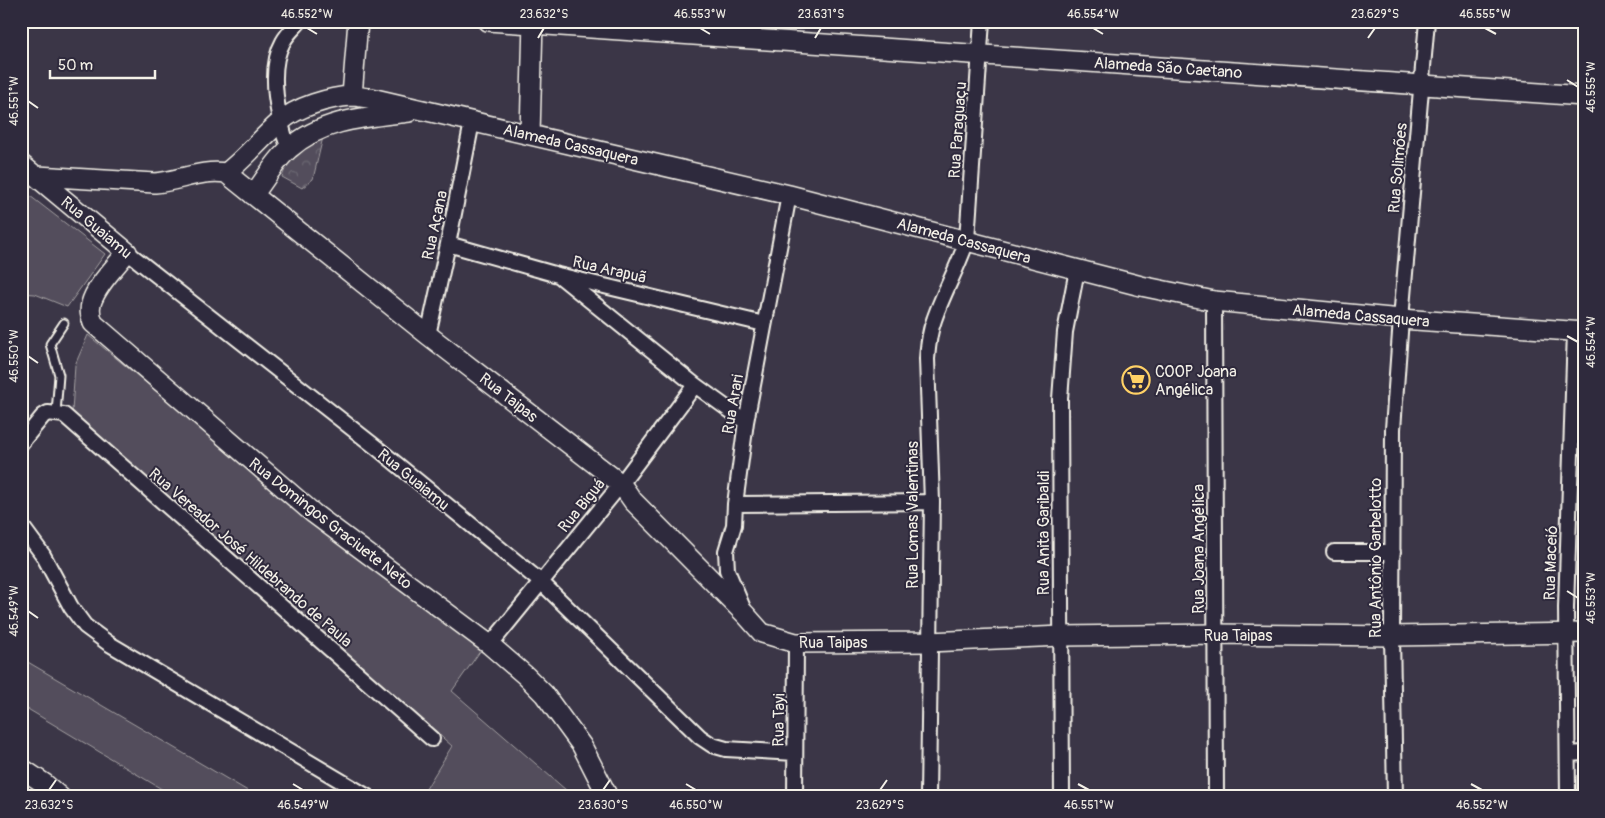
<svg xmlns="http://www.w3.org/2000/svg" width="1605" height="818" viewBox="0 0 1605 818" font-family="Pangolin,sans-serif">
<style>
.grass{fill:#534e5c;stroke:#a4a0a2}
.park{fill:url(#park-crowns);stroke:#a4a0a2}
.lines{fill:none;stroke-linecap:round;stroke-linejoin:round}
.lane-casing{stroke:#f4f1e8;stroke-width:11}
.street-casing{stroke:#f4f1e8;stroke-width:18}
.secondary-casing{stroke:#f4f1e8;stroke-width:22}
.lane{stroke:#2f2a3d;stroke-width:7}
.street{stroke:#2f2a3d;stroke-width:14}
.secondary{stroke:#2f2a3d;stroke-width:19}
.ticks{fill:none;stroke:#f4f1e8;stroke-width:2}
.labels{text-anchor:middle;stroke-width:4;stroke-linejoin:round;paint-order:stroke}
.street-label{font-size:16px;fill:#f4f1e8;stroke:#2f2a3d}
.poi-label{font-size:16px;fill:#f4f1e8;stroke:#2f2a3d;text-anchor:start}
.neatline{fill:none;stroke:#f4f1e8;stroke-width:2}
.ticks-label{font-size:12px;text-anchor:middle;fill:#f4f1e8}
</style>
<defs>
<pattern id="park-crowns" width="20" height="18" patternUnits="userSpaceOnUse" patternTransform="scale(1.25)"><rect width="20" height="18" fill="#534e5c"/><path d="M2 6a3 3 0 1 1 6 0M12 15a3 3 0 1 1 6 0" fill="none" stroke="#6c6873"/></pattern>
</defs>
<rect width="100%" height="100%" fill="#3b3647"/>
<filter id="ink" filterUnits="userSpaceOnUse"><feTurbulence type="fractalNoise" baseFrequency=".02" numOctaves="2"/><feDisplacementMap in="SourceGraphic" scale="10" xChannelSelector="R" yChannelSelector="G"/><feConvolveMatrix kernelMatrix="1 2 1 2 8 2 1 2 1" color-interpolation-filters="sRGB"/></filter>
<g filter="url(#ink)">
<path class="grass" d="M 21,189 L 105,254 L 67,307 L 35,294 L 21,293 Z
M 88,335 L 303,512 L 481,650 L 452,691 L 574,797 L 421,797 L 452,746 L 72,412 L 75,365 Z
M 21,658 L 258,797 L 175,797 L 21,705 Z"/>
<path class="park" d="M 323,137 L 313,179 L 302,188 L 282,177 L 292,150 Z"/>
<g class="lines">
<g class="lane-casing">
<path id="lane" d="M 56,413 L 59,375 L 50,344 L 64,323"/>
</g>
<g class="street-casing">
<path id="street" d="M 289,149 C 278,120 267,70 283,42 C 287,34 294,28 300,21
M 448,244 L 558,275 L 764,324
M 127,252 L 377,448 L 541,582 L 700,737 L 712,745 L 726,749 L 795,753
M 561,277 L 695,385 L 746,422
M 1214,301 L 1216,797
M 428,335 L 448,244 L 472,122
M 21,443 L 43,416 L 48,413 L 64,415 L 432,739
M 735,504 L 932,502
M 21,525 L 43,555 L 71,607 L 85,626 L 108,643 L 368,797
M 1334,552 L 1393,552
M 743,608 L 727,570 L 726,551 L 734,525 L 735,504 L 746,422 L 789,195
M 490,645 L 621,484 L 695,385
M 1568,754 L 1584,753
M 795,797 L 796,643
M 928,797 L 932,502 L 927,359 C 928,346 929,333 934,320 C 943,293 958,268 967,240 L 982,21
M 1062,797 L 1060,399 L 1065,332 L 1077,270
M 1395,797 L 1392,636 L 1393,429 L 1401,319 L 1427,21
M 1568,797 L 1566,608 L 1575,331"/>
</g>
<g class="secondary-casing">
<path id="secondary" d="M 488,21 L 1584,96
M 352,96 L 358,21
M 530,134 L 533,21
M 21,164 L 127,252 C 116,266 95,287 91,304 C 89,311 91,317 93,323 L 313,513 L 490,645 L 526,676 L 544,694 L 582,746 L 608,797
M 226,173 C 246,158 261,138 280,122 C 296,107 330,97 352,96 C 358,96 365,98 371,98 L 789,195 L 1141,286 L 1214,301 L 1401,319 L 1584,332
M 37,176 L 155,183 C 179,181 202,169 226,173 L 428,335 L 621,484 L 633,501 L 746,615 L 762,633 L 796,643 L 929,642 L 1062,636 L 1215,634 L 1392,636 L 1584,633
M 253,195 C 265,180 275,161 289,149 C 322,119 367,117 409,112
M 21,768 L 45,784 L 60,797"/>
</g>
<use href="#lane" class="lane"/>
<use href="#street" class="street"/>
<use href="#secondary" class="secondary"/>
</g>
</g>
<path class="ticks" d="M 307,28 L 317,34M 700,28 L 710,34M 1093,28 L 1103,34M 1485,28 L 1496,34M 538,38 L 544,28M 815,38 L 821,28M 1368,38 L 1375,28M 1567,80 L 1578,87M 28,101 L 38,108M 1567,336 L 1578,342M 28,356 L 38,363M 1567,591 L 1578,598M 28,611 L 38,618M 293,784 L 303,790M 686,784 L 696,790M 1078,784 L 1089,790M 1471,784 L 1482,790M 49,790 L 56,780M 603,790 L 610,780M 880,790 L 887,780"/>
<defs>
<g id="supermarket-ring" transform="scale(1.4375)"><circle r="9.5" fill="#2f2a3d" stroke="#ffd166" stroke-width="1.5"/><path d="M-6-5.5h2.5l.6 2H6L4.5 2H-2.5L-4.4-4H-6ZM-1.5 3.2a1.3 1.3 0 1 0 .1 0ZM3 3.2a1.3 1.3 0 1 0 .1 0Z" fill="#ffd166"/></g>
</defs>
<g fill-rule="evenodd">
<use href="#supermarket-ring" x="1136" y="380"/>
</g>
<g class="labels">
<g class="street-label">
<text transform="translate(1168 67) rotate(4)" y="6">Alameda São Caetano</text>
<text transform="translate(957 130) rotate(-86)" y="6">Rua Paraguaçu</text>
<text transform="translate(571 144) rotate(13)" y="6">Alameda Cassaquera</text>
<text transform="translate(1397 168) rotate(-85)" y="6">Rua Solimões</text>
<text transform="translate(434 225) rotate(-78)" y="6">Rua Açana</text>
<text transform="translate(97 227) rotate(40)" y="6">Rua Guaiamu</text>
<text transform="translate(964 240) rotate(15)" y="6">Alameda Cassaquera</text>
<text transform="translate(610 269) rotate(13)" y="6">Rua Arapuã</text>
<text transform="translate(1361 315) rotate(5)" y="6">Alameda Cassaquera</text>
<text transform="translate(509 397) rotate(38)" y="6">Rua Taipas</text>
<text transform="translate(732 404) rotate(-80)" y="6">Rua Arari</text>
<text transform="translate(414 479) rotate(39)" y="6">Rua Guaiamu</text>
<text transform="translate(581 505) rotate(-51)" y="6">Rua Biguá</text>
<text transform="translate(912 515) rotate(-90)" y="6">Rua Lomas Valentinas</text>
<text transform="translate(331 523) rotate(38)" y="6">Rua Domingos Graciuete Neto</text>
<text transform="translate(1043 533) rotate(-90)" y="6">Rua Anita Garibaldi</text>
<text transform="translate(1198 549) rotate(-90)" y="6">Rua Joana Angélica</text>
<text transform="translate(251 557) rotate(41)" y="6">Rua Vereador José Hildebrando de Paula</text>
<text transform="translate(1375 558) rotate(-90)" y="6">Rua Antônio Garbelotto</text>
<text transform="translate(1550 563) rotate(-88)" y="6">Rua Maceió</text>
<text x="1238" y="641">Rua Taipas</text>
<text x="833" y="648">Rua Taipas</text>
<text transform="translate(778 720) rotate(-89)" y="6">Rua Tayi</text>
</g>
<g class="poi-label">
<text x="1155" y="377">COOP Joana<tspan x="1155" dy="18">Angélica</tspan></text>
</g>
</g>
<rect width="1605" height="818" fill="none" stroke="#2f2a3d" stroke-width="55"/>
<path d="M50 70v8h105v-8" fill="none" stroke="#f4f1e8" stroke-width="2.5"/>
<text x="58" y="70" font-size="15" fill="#f4f1e8" stroke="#2f2a3d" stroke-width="4" paint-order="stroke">50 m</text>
<rect x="28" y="28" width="1550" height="762" class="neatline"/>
<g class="ticks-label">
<text x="307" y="18">46.552°W</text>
<text x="544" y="18">23.632°S</text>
<text x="700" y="18">46.553°W</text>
<text x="821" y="18">23.631°S</text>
<text x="1093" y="18">46.554°W</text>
<text x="1375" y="18">23.629°S</text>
<text x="1485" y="18">46.555°W</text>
<text transform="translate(1591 87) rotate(-90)" y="4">46.555°W</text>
<text transform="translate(14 101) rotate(-90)" y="4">46.551°W</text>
<text transform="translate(1591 342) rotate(-90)" y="4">46.554°W</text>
<text transform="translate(14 356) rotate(-90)" y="4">46.550°W</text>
<text transform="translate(1591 598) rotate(-90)" y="4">46.553°W</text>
<text transform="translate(14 611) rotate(-90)" y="4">46.549°W</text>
<text x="49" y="809">23.632°S</text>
<text x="303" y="809">46.549°W</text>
<text x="603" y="809">23.630°S</text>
<text x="696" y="809">46.550°W</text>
<text x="880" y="809">23.629°S</text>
<text x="1089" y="809">46.551°W</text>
<text x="1482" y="809">46.552°W</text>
</g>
</svg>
